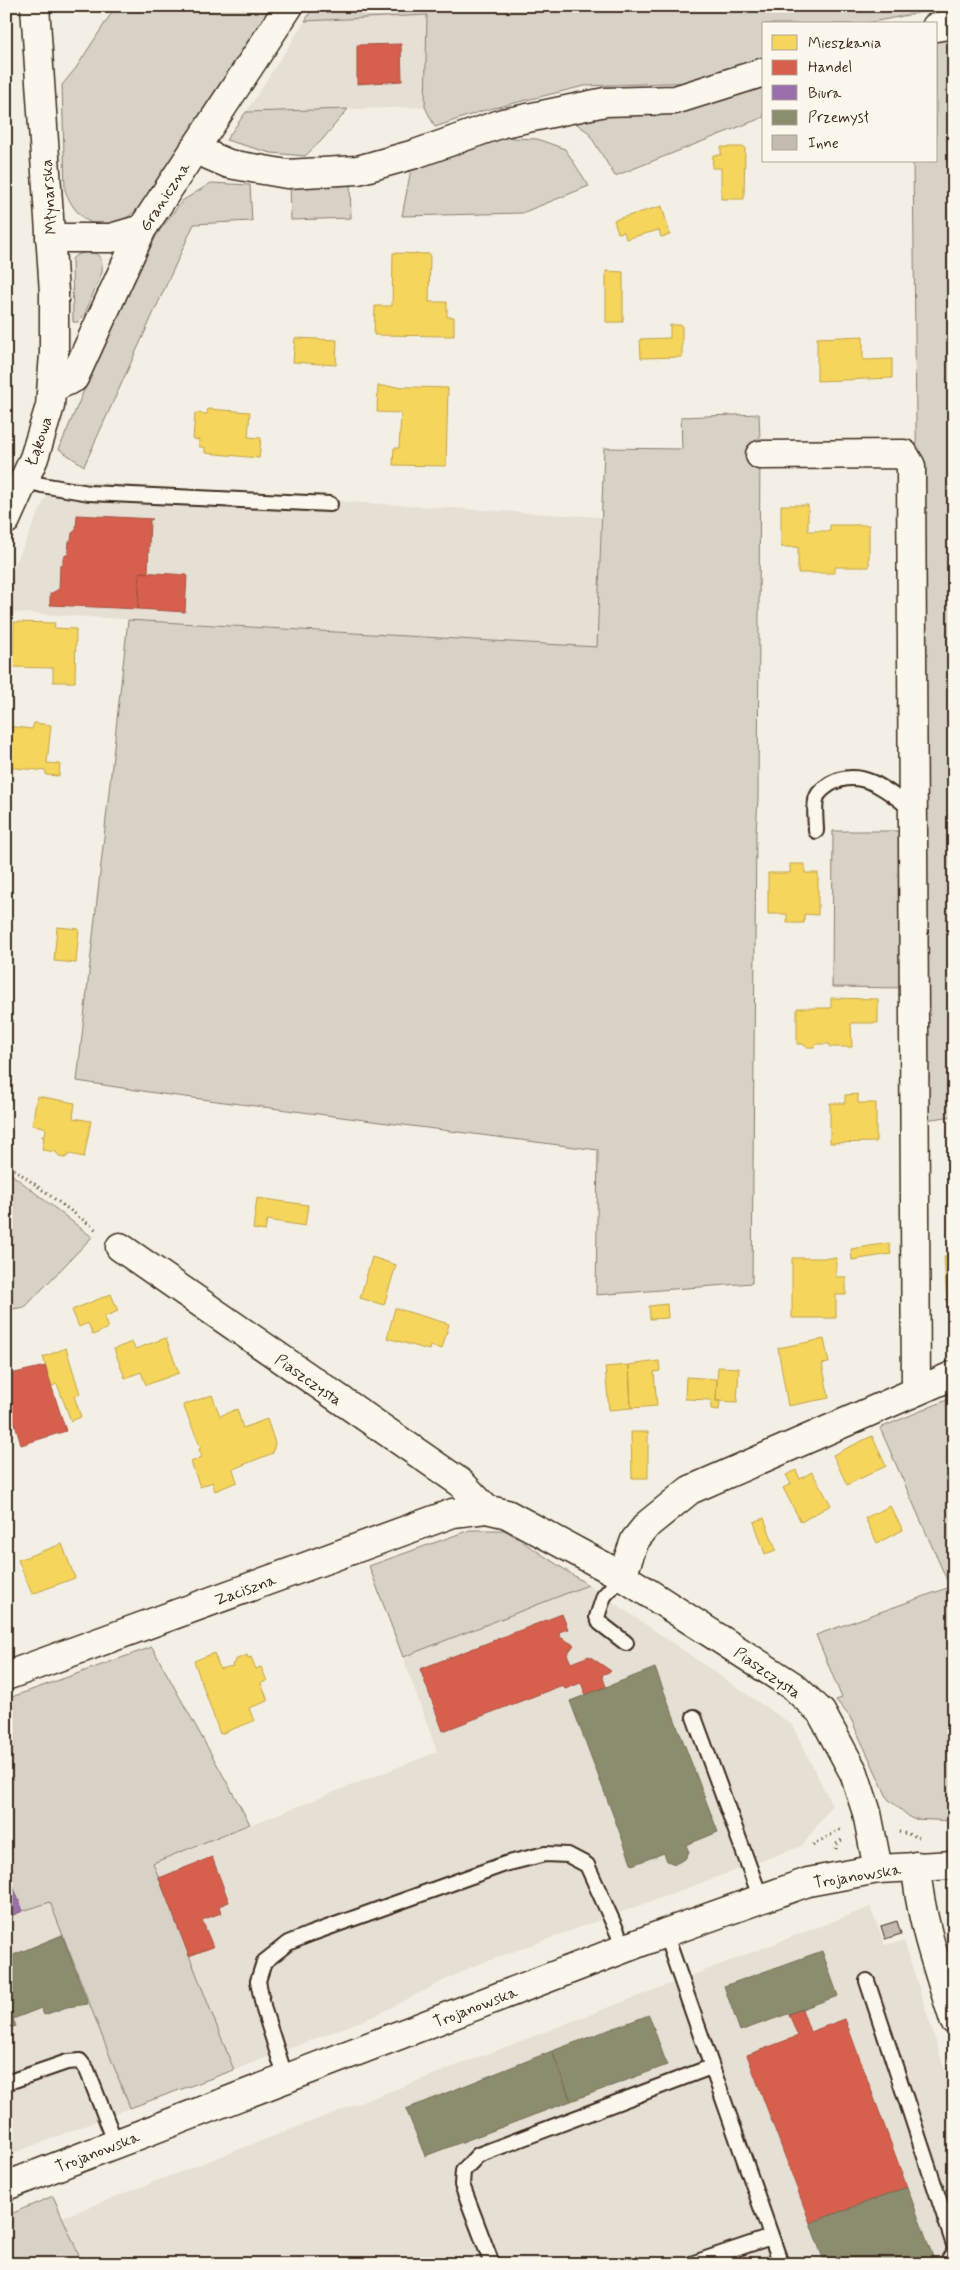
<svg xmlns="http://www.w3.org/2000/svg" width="960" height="2270" viewBox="0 0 960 2270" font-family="Mynerve,sans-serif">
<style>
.built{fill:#e5dfd4}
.green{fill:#d8d1c6;stroke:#8a7e72}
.homes{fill:#f6d55c;stroke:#bea249}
.shops{fill:#d6604d;stroke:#a8503f}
.offices{fill:#9970ab;stroke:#7d5b81}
.industry{fill:#8c8c6e;stroke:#746f56}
.building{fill:#c3bbb0;stroke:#3b2a1e}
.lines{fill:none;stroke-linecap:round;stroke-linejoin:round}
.service-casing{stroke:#3b2a1e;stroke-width:18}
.minor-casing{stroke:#3b2a1e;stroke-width:31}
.tertiary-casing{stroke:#3b2a1e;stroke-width:31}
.path{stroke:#3b2a1e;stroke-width:3;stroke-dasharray:1 4;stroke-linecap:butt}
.service{stroke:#fbf7ec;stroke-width:14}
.minor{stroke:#fbf7ec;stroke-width:28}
.tertiary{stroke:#fbf7ec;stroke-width:28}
.labels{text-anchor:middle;stroke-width:5;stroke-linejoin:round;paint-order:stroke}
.street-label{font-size:16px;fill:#3b2a1e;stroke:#fbf7ec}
</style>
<rect width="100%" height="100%" fill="#f3efe4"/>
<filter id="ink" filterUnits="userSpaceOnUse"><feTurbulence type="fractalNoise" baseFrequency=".02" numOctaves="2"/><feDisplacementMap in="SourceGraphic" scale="10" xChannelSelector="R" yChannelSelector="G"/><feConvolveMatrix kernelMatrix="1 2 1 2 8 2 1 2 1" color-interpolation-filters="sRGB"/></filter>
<g filter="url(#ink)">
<path class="built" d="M 427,15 L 425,107 L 246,112 L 305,21 Z
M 54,479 L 364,503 L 601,517 L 597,647 L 6,612 L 6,585 Z
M 588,1585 L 792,1725 L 832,1805 L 802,1846 L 471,1967 L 374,2016 L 234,2070 L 153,1863 L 437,1752 L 403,1657 Z
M 6,1869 L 23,1911 L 50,1901 L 130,2108 L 6,2156 Z
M 870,1907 L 885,1945 L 904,1941 L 954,2099 L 954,2264 L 83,2264 L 63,2217 Z"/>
<path class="green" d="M 116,6 L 272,6 L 151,195 C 140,206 127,222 110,225 C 88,230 71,208 65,190 L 62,85 L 76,68 Z
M 314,6 L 954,6 L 862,24 L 764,24 L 764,57 L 697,82 L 584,86 L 482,111 L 435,127 L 425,107 L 427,15 L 305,21 Z
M 954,35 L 954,1116 L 924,1120 L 913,161 L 936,161 L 936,40 Z
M 764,82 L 764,117 L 615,176 L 588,132 L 570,119 Z
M 348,109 L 322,140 L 305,156 L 271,153 L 226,140 L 246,112 Z
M 492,137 L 537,139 L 565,149 L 589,186 L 522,213 L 402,216 L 412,164 Z
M 211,183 L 250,185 L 252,221 L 194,224 L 84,466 L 59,449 L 93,369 L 157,234 L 182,201 Z
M 290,183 L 350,183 L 351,218 L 291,220 Z
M 87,252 C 100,252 103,260 102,272 L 84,316 L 78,322 L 73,322 L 72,259 L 76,255 Z
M 759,414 L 760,439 L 758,799 L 756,832 L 752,1283 L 596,1295 L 598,1150 L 162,1094 L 77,1081 L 128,620 L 597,647 L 604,448 L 682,449 L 681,417 Z
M 833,831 L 908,831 L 908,988 L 832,987 Z
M 6,1170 L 92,1237 L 25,1307 L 6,1310 Z
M 954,1397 L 954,1821 L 912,1819 L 888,1799 L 850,1717 L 836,1700 L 842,1698 L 816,1635 L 950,1587 L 880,1428 Z
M 470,1530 L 505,1530 L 588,1585 L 403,1657 L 369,1566 Z
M 152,1647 L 250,1824 L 153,1863 L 234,2070 L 130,2108 L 50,1902 L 23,1911 L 6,1869 L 6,1699 Z
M 53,2196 L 83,2264 L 6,2264 L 6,2216 Z"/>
<path class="homes" d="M 721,147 L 745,147 L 744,199 L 721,199 L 721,168 L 712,168 L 713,155 L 721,155 Z
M 662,206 L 670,235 L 661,237 L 659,230 L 626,239 L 624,232 L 618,233 L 614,220 Z
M 393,253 L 430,254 L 429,302 L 447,302 L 447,317 L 454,317 L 454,336 L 374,335 L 375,306 L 392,306 Z
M 606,271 L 623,272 L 623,322 L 606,322 Z
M 670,325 L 682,325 L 682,357 L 641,358 L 640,339 L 670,338 Z
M 863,336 L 863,360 L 892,359 L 892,378 L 817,381 L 817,338 Z
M 295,338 L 337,340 L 336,365 L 293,362 Z
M 378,386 L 448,388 L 446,466 L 393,465 L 394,448 L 399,448 L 401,413 L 377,412 Z
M 208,409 L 250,412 L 248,437 L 261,438 L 259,458 L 205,453 L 205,447 L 199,447 L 199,440 L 193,439 L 195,413 L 207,414 Z
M 781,505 L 808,505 L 808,531 L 830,531 L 830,525 L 869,525 L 869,567 L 835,567 L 835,573 L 798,573 L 798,547 L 781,547 Z
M 14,622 L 55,623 L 54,628 L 76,629 L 75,682 L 53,682 L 53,668 L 13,667 Z
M 34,723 L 51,725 L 47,763 L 60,764 L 59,776 L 46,775 L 46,771 L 6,767 L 6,726 L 32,729 Z
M 790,864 L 805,864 L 805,873 L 818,873 L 818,915 L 804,914 L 804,923 L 787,923 L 787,914 L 768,914 L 768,873 L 790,873 Z
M 57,927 L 79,929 L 76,963 L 54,961 Z
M 831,998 L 878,999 L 878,1023 L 851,1023 L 852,1047 L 830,1047 L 830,1044 L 817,1044 L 814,1047 L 806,1047 L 803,1044 L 797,1044 L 797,1008 L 831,1008 Z
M 858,1094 L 858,1103 L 876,1103 L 876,1142 L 830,1143 L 830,1103 L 845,1103 L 845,1095 Z
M 37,1096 L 75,1103 L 73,1118 L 91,1121 L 84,1157 L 70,1154 L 65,1158 L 60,1157 L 56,1152 L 42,1150 L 44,1137 L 42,1137 L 43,1135 L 45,1135 L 46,1129 L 44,1127 L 32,1125 Z
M 257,1198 L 308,1205 L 305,1226 L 267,1220 L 265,1231 L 253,1229 Z
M 889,1243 L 891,1254 L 852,1260 L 851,1249 Z
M 944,1256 L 954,1256 L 954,1302 L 947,1303 Z
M 372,1257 L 396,1265 L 384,1305 L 360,1298 Z
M 792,1258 L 836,1258 L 836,1277 L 846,1277 L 846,1295 L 836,1295 L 836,1318 L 792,1318 Z
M 111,1294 L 118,1311 L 104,1317 L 108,1328 L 93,1335 L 88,1323 L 79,1327 L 72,1310 Z
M 667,1304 L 668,1318 L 650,1319 L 649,1306 Z
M 395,1308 L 449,1324 L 442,1349 L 430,1346 L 429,1350 L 387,1338 Z
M 166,1338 L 179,1373 L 146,1385 L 141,1372 L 125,1378 L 114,1349 L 132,1342 L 135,1349 Z
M 824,1339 L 829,1363 L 822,1364 L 829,1398 L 788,1406 L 778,1348 Z
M 66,1348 L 80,1394 L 74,1396 L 81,1417 L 71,1421 L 57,1384 L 52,1386 L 43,1357 Z
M 659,1361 L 660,1371 L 654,1372 L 657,1406 L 631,1408 L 629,1365 Z
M 629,1365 L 631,1408 L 609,1410 L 605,1367 Z
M 718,1367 L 739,1368 L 737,1402 L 716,1401 Z
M 686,1377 L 717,1379 L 716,1401 L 720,1401 L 719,1410 L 711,1409 L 711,1400 L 685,1399 Z
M 212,1395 L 220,1416 L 237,1409 L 243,1428 L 267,1419 L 275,1443 L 273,1453 L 233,1469 L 237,1482 L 215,1491 L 212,1482 L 200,1487 L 191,1462 L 202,1457 L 199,1449 L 201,1448 L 183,1405 Z
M 631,1432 L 648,1432 L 648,1478 L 632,1478 Z
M 872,1436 L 886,1466 L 847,1485 L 833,1455 Z
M 796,1470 L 800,1479 L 812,1472 L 831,1505 L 801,1522 L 783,1488 L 791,1484 L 786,1475 Z
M 890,1506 L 903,1530 L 877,1543 L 865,1518 Z
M 764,1518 L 776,1550 L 765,1554 L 754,1522 Z
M 62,1544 L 75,1578 L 32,1594 L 18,1560 Z
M 214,1653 L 220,1669 L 233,1666 L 232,1664 L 236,1662 L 235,1660 L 247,1655 L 248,1658 L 251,1657 L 256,1669 L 261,1667 L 267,1681 L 261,1683 L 268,1701 L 249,1708 L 254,1721 L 220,1734 L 194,1661 Z"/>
<path class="shops" d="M 401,44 L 402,81 L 357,84 L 357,45 Z
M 77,515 L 153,519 L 150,520 L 148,573 L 140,572 L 138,609 L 50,605 L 50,594 L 59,589 L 60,565 L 63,565 L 63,557 L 68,554 L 69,541 L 71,541 L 72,533 L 76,530 Z
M 140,572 L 187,575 L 185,612 L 138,609 Z
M 45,1366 L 66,1431 L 21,1445 L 9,1404 L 6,1405 L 6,1375 Z
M 562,1614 L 568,1629 L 559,1632 L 560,1637 L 574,1645 L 567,1654 L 571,1663 L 589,1656 L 611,1671 L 602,1675 L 606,1687 L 586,1695 L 581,1683 L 565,1689 L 563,1685 L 443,1731 L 420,1669 Z
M 212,1857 L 229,1902 L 219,1906 L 221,1913 L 202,1920 L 213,1947 L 189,1956 L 159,1878 Z
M 802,2009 L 810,2032 L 845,2019 L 907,2187 L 810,2223 L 747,2055 L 798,2036 L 789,2014 Z"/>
<path class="offices" d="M 6,1869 L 23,1911 L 6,1918 Z"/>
<path class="industry" d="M 655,1668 L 718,1832 L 686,1845 L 689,1852 L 685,1859 L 675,1864 L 667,1861 L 664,1853 L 632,1865 L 570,1701 Z
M 62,1935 L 88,2004 L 67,2007 L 44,2015 L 41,2008 L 13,2019 L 16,2026 L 6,2030 L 6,1958 Z
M 822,1951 L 838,1996 L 740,2031 L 724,1986 Z
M 649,2015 L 667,2065 L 571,2101 L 552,2051 Z
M 552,2051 L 571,2101 L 425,2156 L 406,2109 Z
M 907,2187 L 933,2257 L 917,2264 L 825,2264 L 810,2223 Z"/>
<path class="building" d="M 897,1921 L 901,1934 L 885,1939 L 881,1926 Z"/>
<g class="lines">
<g class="service-casing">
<path id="service" d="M 24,480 L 42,485 L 89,493 L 330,504
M 816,831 C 816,822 814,810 816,800 C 817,793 824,788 830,784 C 861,766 890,792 912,810
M 622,1576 L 604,1596 L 597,1617 L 600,1623 L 626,1643
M 694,1717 L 761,1899
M 665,1933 L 781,2264
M 867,1981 L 954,2245
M 286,2079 L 264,2010 L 258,1981 L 264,1962 L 288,1943 L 310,1934 L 505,1864 L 545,1854 L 568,1855 L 587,1865 L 625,1949
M 6,2083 L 67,2062 L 80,2061 L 87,2070 L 116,2144
M 492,2264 L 462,2185 L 463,2171 L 478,2155 L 711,2067
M 691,2264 L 771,2237
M 946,2264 L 954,2252"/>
</g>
<g class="minor-casing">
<path id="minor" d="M 936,27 L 954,24
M 194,149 L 229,164 L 287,174 L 358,170 L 415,154 L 503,123 L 605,102 L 675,100 L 764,72
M 50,238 L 111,238 L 142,229
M 52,388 L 74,378 L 142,229 L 289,6
M 760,455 L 904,454 L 911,466 L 916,1391
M 120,1247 L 461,1483 L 486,1509 L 507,1514 L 622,1576 L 793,1686 L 821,1712 L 854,1773 L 867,1813 L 878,1869
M 622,1576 L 635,1540 L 648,1524 L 690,1490 L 954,1375
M 6,1676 L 453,1513 L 486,1509
M 916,1866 C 920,1920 938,1969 954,2020"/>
</g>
<g class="tertiary-casing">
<path id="tertiary" d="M 6,520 L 34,458 L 50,406 L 54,354 L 54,293 L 35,6
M 6,2186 L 665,1933 L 808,1882 L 878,1869 L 954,1865"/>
</g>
<path class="path" d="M 6,1163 L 98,1231
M 899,1832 L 919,1837
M 813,1845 L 843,1828
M 836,1849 L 837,1844 L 844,1838"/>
<use href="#service" class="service"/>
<use href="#minor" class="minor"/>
<use href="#tertiary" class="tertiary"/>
</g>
</g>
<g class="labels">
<g class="street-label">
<text transform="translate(164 196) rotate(-57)" y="6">Graniczna</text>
<text transform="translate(48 197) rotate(-94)" y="6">Młynarska</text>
<text transform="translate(38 441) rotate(-71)" y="6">Łąkowa</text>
<text transform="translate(309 1379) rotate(35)" y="6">Piaszczysta</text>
<text transform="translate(245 1589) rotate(-20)" y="6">Zaciszna</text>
<text transform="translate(768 1672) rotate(35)" y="6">Piaszczysta</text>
<text transform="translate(857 1875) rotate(-9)" y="6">Trojanowska</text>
<text transform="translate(475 2006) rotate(-21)" y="6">Trojanowska</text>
<text transform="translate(97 2151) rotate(-21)" y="6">Trojanowska</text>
</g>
</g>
<rect width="960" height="2270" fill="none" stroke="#fbf7ec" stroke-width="25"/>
<rect x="12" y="12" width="935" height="2245" fill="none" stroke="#3b2a1e" stroke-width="2" filter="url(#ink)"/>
<rect x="762" y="22" width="175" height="140" fill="#fbf7ec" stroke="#aea59a"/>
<rect x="772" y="35" width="25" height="15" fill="#f6d55c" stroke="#aea59a"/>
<text x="808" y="48" font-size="15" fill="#3b2a1e">Mieszkania</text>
<rect x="772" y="60" width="25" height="15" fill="#d6604d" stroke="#aea59a"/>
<text x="808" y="72" font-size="15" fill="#3b2a1e">Handel</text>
<rect x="772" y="85" width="25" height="15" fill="#9970ab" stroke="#aea59a"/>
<text x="808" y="98" font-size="15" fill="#3b2a1e">Biura</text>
<rect x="772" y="110" width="25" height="15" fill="#8c8c6e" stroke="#aea59a"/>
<text x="808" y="122" font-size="15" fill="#3b2a1e">Przemysł</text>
<rect x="772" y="135" width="25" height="15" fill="#c3bbb0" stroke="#aea59a"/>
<text x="808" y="148" font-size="15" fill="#3b2a1e">Inne</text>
</svg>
